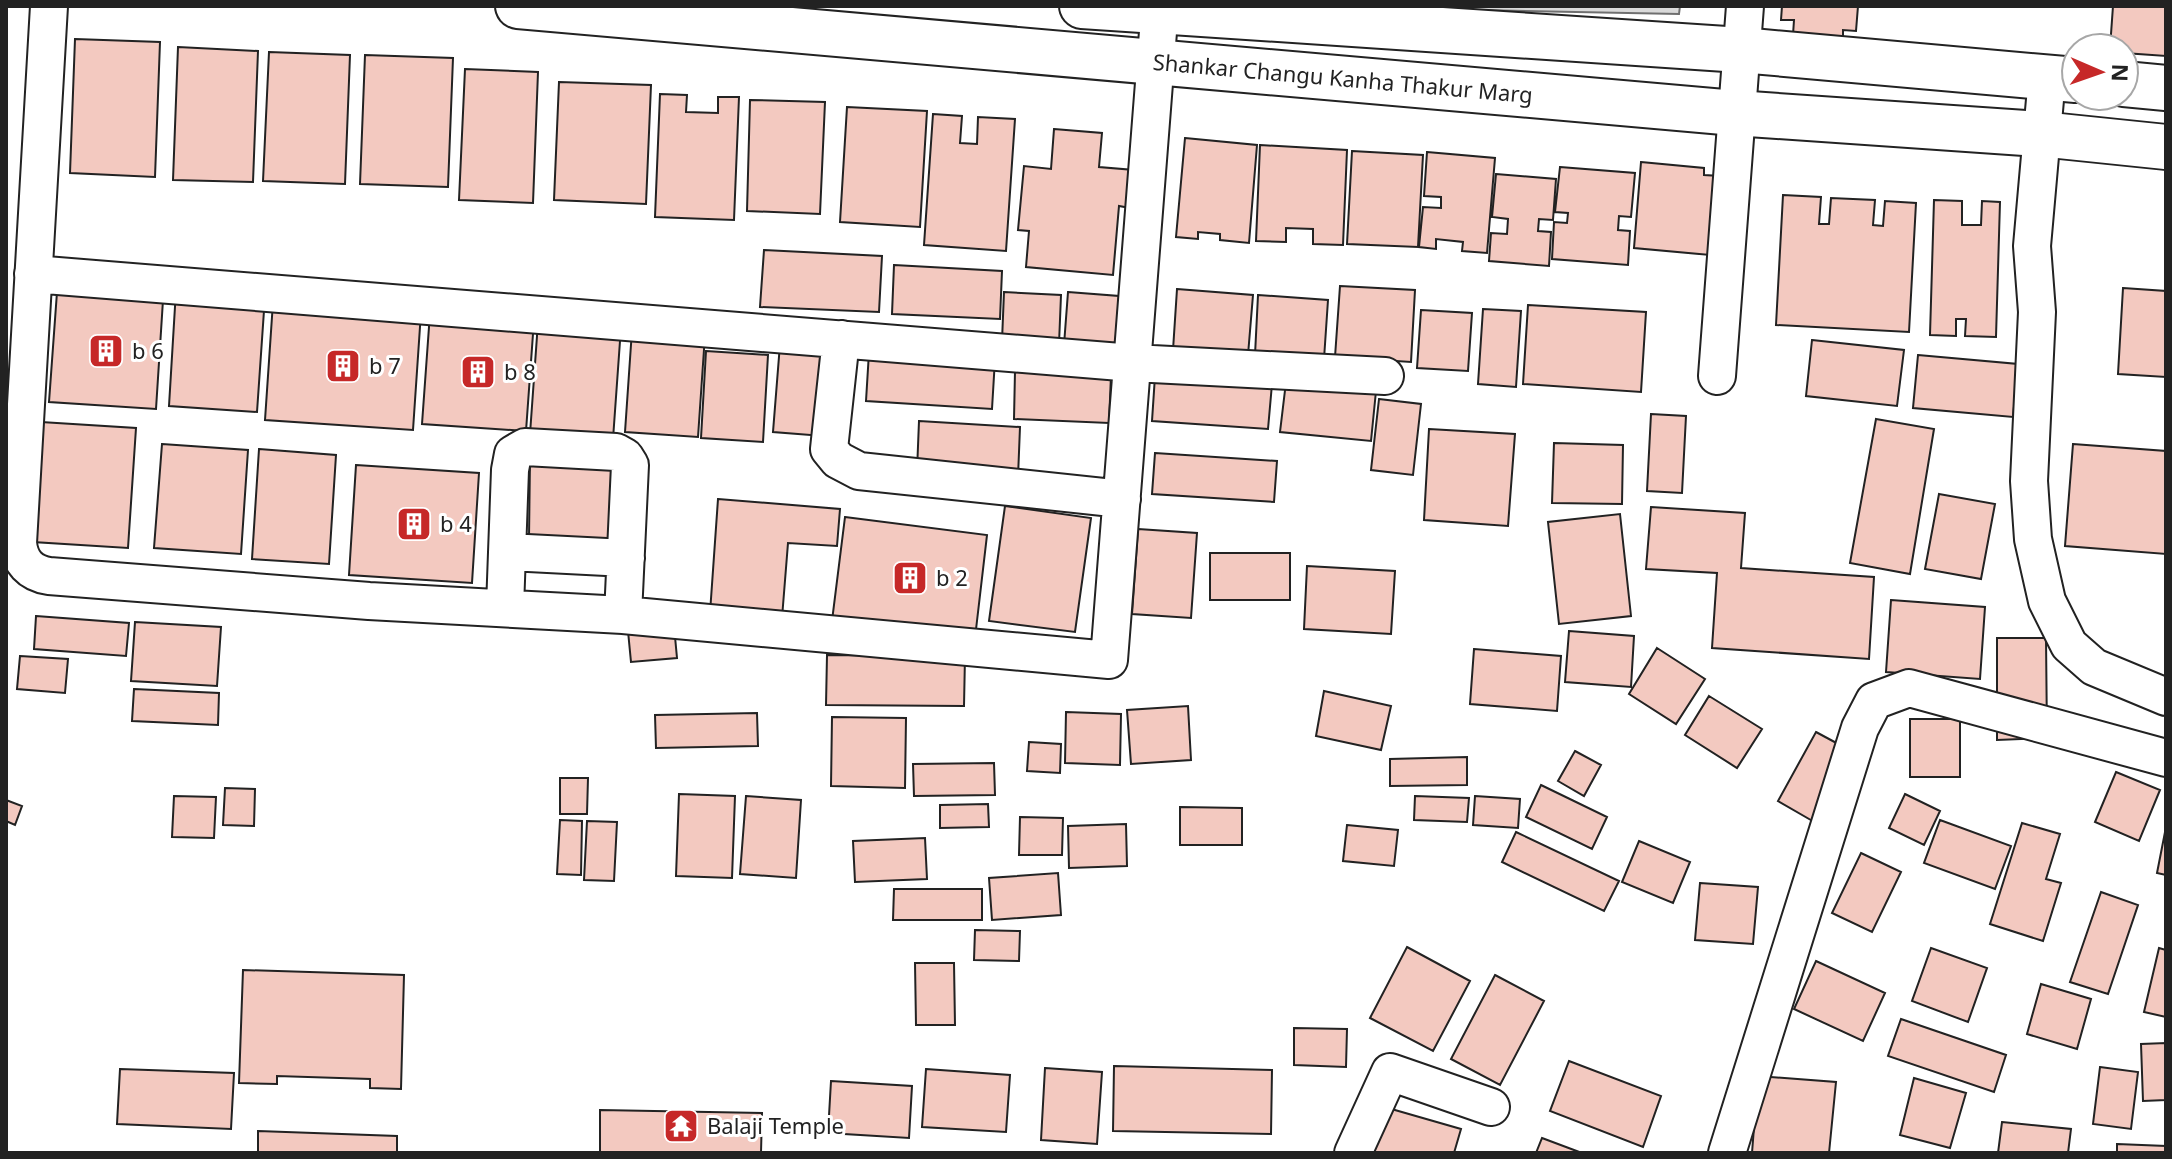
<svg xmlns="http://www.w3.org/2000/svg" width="2172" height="1159" viewBox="0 0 2172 1159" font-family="'Noto Sans',sans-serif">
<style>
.water{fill:url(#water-rules);stroke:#6f6f6f;stroke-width:2}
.building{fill:#f3c9c0;stroke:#222;stroke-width:2}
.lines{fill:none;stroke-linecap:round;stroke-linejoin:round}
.minor-casing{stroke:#222;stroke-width:40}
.tertiary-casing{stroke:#222;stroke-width:48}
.minor{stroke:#fff;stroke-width:36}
.tertiary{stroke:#fff;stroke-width:44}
.labels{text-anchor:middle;stroke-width:6;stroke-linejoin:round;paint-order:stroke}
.street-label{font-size:22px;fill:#222;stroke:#fff}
.poi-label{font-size:22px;fill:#222;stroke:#fff;text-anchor:start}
</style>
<defs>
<pattern id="water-rules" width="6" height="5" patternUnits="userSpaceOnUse" patternTransform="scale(2)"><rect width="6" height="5" fill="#d9d9d9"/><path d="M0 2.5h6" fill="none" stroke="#bababa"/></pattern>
</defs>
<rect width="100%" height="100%" fill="#fff"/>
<path class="water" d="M 1282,6 L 1680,6 L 1679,14 Z"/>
<path class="building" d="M 1782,6 L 1858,6 L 1856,31 L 1843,30 L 1843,38 L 1793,35 L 1794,20 L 1781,20 Z
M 2113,6 L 2166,6 L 2166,56 L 2124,53 L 2124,48 L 2110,48 Z
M 75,39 L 160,42 L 155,177 L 70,173 Z
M 178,47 L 258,51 L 253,182 L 173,180 Z
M 269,52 L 350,55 L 345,184 L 263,181 Z
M 365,55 L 453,58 L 448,187 L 360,184 Z
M 465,69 L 538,72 L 533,203 L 459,200 Z
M 559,82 L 651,85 L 646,204 L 554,200 Z
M 660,94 L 687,95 L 686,112 L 718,113 L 718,97 L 739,97 L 734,220 L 655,217 Z
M 750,100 L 825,102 L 820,214 L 747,211 Z
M 847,107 L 927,111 L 920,227 L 840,222 Z
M 933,114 L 962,116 L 960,143 L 977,144 L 978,117 L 1015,119 L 1006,251 L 924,245 Z
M 1054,129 L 1102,133 L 1099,167 L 1134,170 L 1130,208 L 1119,206 L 1113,275 L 1026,267 L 1029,231 L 1018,230 L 1024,166 L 1051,169 Z
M 1185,138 L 1257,145 L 1249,243 L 1220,240 L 1220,234 L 1198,232 L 1198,239 L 1176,237 Z
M 1260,145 L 1347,150 L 1343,245 L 1313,244 L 1313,229 L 1286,228 L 1286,242 L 1256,241 Z
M 1352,151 L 1423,155 L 1418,247 L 1347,244 Z
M 1427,152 L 1495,158 L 1487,253 L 1462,251 L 1463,242 L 1436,239 L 1436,249 L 1419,247 L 1423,207 L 1441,208 L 1441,197 L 1424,196 Z
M 1641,162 L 1704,168 L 1704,175 L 1720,176 L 1721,256 L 1634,248 Z
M 1560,167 L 1635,173 L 1631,217 L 1619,216 L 1618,230 L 1630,231 L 1628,265 L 1552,259 L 1554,222 L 1567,223 L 1568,213 L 1555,212 Z
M 1496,174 L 1556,179 L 1553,220 L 1539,219 L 1538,231 L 1551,232 L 1549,266 L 1489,261 L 1491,233 L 1507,234 L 1508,219 L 1492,217 Z
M 1783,195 L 1821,197 L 1819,224 L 1829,224 L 1831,198 L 1875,200 L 1873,225 L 1883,226 L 1885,201 L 1916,203 L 1909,332 L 1776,325 Z
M 1934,200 L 1962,201 L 1962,225 L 1981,225 L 1982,201 L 2000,202 L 1996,337 L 1965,336 L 1966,319 L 1956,319 L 1956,336 L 1930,335 Z
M 764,250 L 882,256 L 879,312 L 760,307 Z
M 894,265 L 1002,271 L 1000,319 L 892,314 Z
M 1340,286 L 1415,290 L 1411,362 L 1335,357 Z
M 2123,288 L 2166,291 L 2166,377 L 2118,374 Z
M 1177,289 L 1253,295 L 1248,355 L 1173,350 Z
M 176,290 L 265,296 L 257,412 L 169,406 Z
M 57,292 L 163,300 L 156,409 L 49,402 Z
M 1004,292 L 1061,295 L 1059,344 L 1002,341 Z
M 1068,292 L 1119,296 L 1115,348 L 1064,345 Z
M 1258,295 L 1328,300 L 1324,359 L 1255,355 Z
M 273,302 L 421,312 L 413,430 L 265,420 Z
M 1528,305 L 1646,312 L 1641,392 L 1523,384 Z
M 1483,309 L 1521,311 L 1516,387 L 1478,384 Z
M 1421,310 L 1472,313 L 1468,371 L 1417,368 Z
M 430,313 L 534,320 L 526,431 L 422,424 Z
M 538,322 L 621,327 L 613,439 L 530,434 Z
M 632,330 L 705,335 L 698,437 L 625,432 Z
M 1812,340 L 1904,350 L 1897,406 L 1806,396 Z
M 780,344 L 829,348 L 823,436 L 773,432 Z
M 706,351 L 768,355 L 763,442 L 701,438 Z
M 869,352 L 995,359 L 992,409 L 866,401 Z
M 1918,355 L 2018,364 L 2013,417 L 1913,408 Z
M 1015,371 L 1111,375 L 1109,423 L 1014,419 Z
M 1155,376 L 1272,384 L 1268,429 L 1152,421 Z
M 1286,382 L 1376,391 L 1371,441 L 1280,432 Z
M 1379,399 L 1421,404 L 1413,475 L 1371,470 Z
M 1651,414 L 1686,416 L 1682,493 L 1647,491 Z
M 1876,419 L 1934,429 L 1910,574 L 1850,563 Z
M 919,421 L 1020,427 L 1018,477 L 917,471 Z
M 41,422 L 136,428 L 128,548 L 33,542 Z
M 1429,429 L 1515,434 L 1508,526 L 1424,520 Z
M 1554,443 L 1623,445 L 1622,504 L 1552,503 Z
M 162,444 L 248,450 L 241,554 L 154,548 Z
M 2073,444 L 2166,451 L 2166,554 L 2065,546 Z
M 259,449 L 336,455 L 329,564 L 252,559 Z
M 1155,453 L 1277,461 L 1274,502 L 1152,494 Z
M 530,458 L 613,460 L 612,539 L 529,538 Z
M 356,465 L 479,473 L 472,583 L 349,575 Z
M 1939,494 L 1995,504 L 1981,579 L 1925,569 Z
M 718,499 L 840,509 L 837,546 L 788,543 L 782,618 L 710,613 Z
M 1005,506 L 1091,518 L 1075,632 L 989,621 Z
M 1651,507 L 1745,513 L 1741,568 L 1874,577 L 1869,659 L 1712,648 L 1717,573 L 1646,569 Z
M 1620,514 L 1631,616 L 1559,624 L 1548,522 Z
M 845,517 L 987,535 L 975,638 L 832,621 Z
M 1138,529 L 1197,533 L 1191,618 L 1132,614 Z
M 1210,553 L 1290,553 L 1290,600 L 1210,600 Z
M 1307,566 L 1395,571 L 1391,634 L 1304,629 Z
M 1891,600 L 1985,607 L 1980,679 L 1886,672 Z
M 36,616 L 129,623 L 126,656 L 34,649 Z
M 135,622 L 221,627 L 217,686 L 131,681 Z
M 674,626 L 677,658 L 631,662 L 628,631 Z
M 1569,631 L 1634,636 L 1631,687 L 1565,682 Z
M 1997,638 L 2046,638 L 2047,738 L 1997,740 Z
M 1657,648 L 1705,679 L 1676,724 L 1629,694 Z
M 1474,649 L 1561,656 L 1557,711 L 1470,704 Z
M 827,655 L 965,656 L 964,706 L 826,705 Z
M 20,656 L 68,659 L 65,693 L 17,689 Z
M 134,689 L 219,693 L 218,725 L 132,721 Z
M 1324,691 L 1391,706 L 1381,750 L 1316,736 Z
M 1709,696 L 1762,729 L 1737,768 L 1685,735 Z
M 1188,706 L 1191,760 L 1131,764 L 1127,710 Z
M 1066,712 L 1121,714 L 1120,765 L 1065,763 Z
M 757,713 L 758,746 L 656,748 L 655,715 Z
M 832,717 L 906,718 L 905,788 L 831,786 Z
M 1910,719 L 1960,719 L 1960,777 L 1910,777 Z
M 1816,732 L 1855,753 L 1816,823 L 1778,801 Z
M 1029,742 L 1061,744 L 1060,773 L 1027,771 Z
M 1575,751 L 1601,765 L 1584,796 L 1558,781 Z
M 1467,757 L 1467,785 L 1390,786 L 1390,759 Z
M 994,763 L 995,795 L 914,796 L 913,764 Z
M 2116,772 L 2160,790 L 2139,841 L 2095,822 Z
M 560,778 L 588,778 L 587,814 L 560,814 Z
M 1541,785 L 1607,817 L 1592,849 L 1526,817 Z
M 225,788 L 255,789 L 254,826 L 223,825 Z
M 679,794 L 735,796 L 732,878 L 676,876 Z
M 1905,794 L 1940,811 L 1924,845 L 1889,828 Z
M 174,796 L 216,797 L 214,838 L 172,837 Z
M 746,796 L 801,800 L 796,878 L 740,874 Z
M 1415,796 L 1469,798 L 1467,822 L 1414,820 Z
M 1475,796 L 1520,799 L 1518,828 L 1473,825 Z
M 6,800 L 22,806 L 15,825 L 6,821 Z
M 988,804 L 989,827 L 940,828 L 940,805 Z
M 1180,807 L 1242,808 L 1242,845 L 1180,845 Z
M 1020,817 L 1063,818 L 1062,855 L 1019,855 Z
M 560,820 L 582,821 L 581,875 L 557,874 Z
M 1940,820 L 2011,846 L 1995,889 L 1924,863 Z
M 587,821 L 617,822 L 614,881 L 584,880 Z
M 2022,823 L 2060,834 L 2046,879 L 2061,883 L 2043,941 L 1990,924 Z
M 1126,824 L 1127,866 L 1069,868 L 1068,826 Z
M 1347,825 L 1398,830 L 1394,866 L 1343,861 Z
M 2166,827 L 2166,875 L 2157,873 Z
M 1516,832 L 1619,881 L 1604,911 L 1502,862 Z
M 925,838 L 927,879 L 855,882 L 853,841 Z
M 1639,841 L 1690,862 L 1673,903 L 1622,882 Z
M 1861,853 L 1901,872 L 1872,932 L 1832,913 Z
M 1058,873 L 1061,915 L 992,920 L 989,878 Z
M 1700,883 L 1758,887 L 1753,944 L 1695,940 Z
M 894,889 L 982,889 L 982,920 L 893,920 Z
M 2101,892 L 2138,905 L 2108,994 L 2070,982 Z
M 975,930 L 1020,931 L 1019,961 L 974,960 Z
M 1407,947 L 1470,981 L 1433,1051 L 1370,1018 Z
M 1931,948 L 1987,968 L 1968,1022 L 1912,1001 Z
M 2159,948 L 2166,950 L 2166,1017 L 2144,1012 Z
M 1816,961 L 1885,993 L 1863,1041 L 1794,1009 Z
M 915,963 L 954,963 L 955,1025 L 916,1025 Z
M 243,970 L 404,975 L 401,1089 L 370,1088 L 370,1079 L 277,1076 L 277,1084 L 239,1083 Z
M 1495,975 L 1544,1001 L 1500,1085 L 1451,1059 Z
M 2041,984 L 2091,999 L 2077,1049 L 2027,1034 Z
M 1901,1019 L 2006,1055 L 1994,1092 L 1888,1056 Z
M 1294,1028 L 1347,1029 L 1346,1067 L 1294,1065 Z
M 2166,1043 L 2166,1100 L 2143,1101 L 2141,1044 Z
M 1569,1061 L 1661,1096 L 1643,1147 L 1550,1111 Z
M 1114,1066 L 1272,1070 L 1271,1134 L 1113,1131 Z
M 2100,1067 L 2138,1072 L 2131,1129 L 2093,1124 Z
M 1045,1068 L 1102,1072 L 1097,1144 L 1041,1140 Z
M 120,1069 L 234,1073 L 231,1129 L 117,1124 Z
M 926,1069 L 1010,1075 L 1006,1132 L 922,1127 Z
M 1758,1076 L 1836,1082 L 1829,1153 L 1752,1153 Z
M 1914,1078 L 1966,1093 L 1950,1148 L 1900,1135 Z
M 831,1081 L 912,1086 L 909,1138 L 828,1133 Z
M 1381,1106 L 1461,1129 L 1454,1153 L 1368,1153 Z
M 600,1110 L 762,1113 L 761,1153 L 600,1153 Z
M 2002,1122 L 2071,1129 L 2068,1153 L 1998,1153 Z
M 258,1131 L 397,1136 L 397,1153 L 258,1153 Z
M 1542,1138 L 1582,1153 L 1536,1153 Z
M 2117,1144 L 2166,1146 L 2166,1153 L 2117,1153 Z"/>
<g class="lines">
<g class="minor-casing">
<path id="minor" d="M 49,6 L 18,543 C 20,562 30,573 49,576 L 369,601 L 623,615 L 1109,660 L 1160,6
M 2047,77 L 2032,246 L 2037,312 L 2029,481 L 2033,539 L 2047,601 L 2069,645 L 2094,667 L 2166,697
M 33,274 L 1133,363 L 1385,376
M 841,339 L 829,449 L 838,460 L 859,471 L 1122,499
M 1717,376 L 1745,6
M 507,552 L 626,558
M 505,608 L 510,470 L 513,454 L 525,447 L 616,452 L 625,457 L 630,465 L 623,615
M 1353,1153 L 1390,1072 L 1491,1107
M 1727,1153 L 1860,728 L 1874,701 L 1909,688 L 2166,758"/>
</g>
<g class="tertiary-casing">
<g id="tertiary">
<path id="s1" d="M 518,6 L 1735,113 L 2040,134 L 2166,147"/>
<path d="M 1082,6 L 1741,50 L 2076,80"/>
<path d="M 2124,84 L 2166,88"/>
</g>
</g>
<use href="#minor" class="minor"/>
<use href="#tertiary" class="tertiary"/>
</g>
<defs>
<g id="building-square" transform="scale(1.8)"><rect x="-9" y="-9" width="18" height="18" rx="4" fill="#c62828" stroke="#fff"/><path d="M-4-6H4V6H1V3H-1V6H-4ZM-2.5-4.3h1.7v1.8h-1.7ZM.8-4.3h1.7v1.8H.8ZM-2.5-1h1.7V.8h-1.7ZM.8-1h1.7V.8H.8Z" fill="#fff"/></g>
<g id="temple-square" transform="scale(1.8)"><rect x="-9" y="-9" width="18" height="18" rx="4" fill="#c62828" stroke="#fff"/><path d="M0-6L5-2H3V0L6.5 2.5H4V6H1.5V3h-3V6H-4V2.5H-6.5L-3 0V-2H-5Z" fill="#fff"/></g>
</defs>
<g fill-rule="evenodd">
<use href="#building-square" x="106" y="351"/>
<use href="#building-square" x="343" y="366"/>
<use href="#building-square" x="478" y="372"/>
<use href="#building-square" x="414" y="524"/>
<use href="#building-square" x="910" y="578"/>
<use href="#temple-square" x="681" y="1126"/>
</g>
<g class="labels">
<g class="street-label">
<text dy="8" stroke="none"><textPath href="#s1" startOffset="828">Shankar Changu Kanha Thakur Marg</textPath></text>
</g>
<g class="poi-label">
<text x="132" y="359">b 6</text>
<text x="369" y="374">b 7</text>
<text x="504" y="380">b 8</text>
<text x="440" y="532">b 4</text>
<text x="936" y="586">b 2</text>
<text x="707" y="1134">Balaji Temple</text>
</g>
</g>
<rect width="2172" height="1159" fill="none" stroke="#222222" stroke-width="16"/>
<g transform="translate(2100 72) rotate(92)"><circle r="38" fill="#ffffff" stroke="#a7a7a7" stroke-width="2"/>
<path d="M0-6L14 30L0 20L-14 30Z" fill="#c62828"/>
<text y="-12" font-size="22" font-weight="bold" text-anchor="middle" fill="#222222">N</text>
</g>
</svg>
